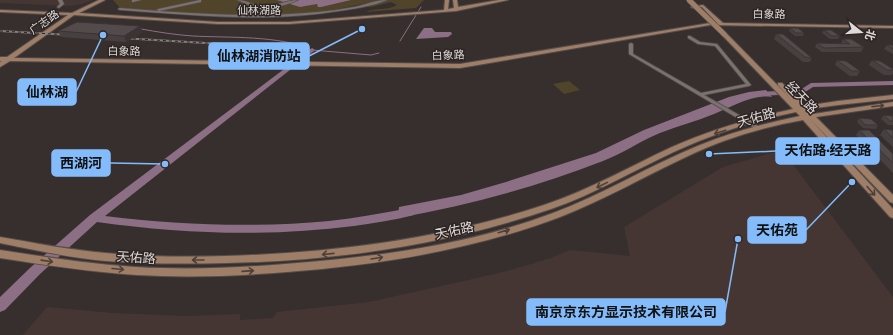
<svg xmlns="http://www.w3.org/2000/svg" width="893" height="335" viewBox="0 0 893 335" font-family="'Space Grotesk','Noto Sans SC',sans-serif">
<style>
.built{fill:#453633}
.green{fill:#50442a}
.water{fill:#8c6e85}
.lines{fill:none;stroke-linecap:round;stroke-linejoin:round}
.stream{stroke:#8c6e85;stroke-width:1}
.river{fill:#8c6e85;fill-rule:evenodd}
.street-casing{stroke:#544d4c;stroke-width:1.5}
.secondary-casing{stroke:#544d4c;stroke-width:2}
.street{fill:#7b7270;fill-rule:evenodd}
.secondary{fill:#9f7e67;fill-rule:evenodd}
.rail-casing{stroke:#867f7e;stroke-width:2}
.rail{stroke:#2d2523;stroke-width:1;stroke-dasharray:3;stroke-linecap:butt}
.secondary-bridge-casing{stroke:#544d4c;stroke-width:6;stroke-linecap:butt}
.secondary-bridge{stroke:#9f7e67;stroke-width:5}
.wall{fill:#474041}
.shaded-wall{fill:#3a3435}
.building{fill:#534a4c;stroke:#3a3435}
.oneway{stroke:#4f4037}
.labels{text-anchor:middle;stroke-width:3;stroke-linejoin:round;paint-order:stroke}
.far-street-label{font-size:11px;fill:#ded9d8;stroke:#2d2523}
.street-label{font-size:13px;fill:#ded9d8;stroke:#2d2523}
.leader{fill:none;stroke:#84bcfb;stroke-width:1.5}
.callout-dot{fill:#84bcfb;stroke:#2d2523;stroke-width:1.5}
.callout{fill:#84bcfb;stroke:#84bcfb;stroke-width:1.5}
.callout-label{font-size:14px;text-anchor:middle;font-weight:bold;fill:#111}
</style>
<rect width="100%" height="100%" fill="#372f2d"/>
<path class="built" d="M 0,0 L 92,0 L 82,4 L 70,6 L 0,3 Z
M 782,150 L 893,297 L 893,335 L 23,335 L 47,307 L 112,313 L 186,316 L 240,314 L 240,320 L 273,318 L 277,312 L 369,302 L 464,281 L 507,271 L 551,258 L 570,250 L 630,256 L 624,227 L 723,167 Z"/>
<path class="green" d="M 113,0 L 381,0 C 350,7 318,13 285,15 C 231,17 176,12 121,9 Z
M 388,0 L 424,0 L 416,8 L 366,12 C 376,7 387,11 397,5 L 391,2 L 371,7 L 359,7 Z
M 569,81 L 580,90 L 564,94 L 553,84 Z"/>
<path class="water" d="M 277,0 L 351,0 L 321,7 L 318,7 L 317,4 L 300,7 Z
M 424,28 L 432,28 L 435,32 L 451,32 L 452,34 L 448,37 L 416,39 Z
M 766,90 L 772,97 C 752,94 732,107 714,114 C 697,121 678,126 660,133 C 640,141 622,154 603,161 C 537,187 468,205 398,218 L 399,207 L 461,195 L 506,182 L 596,153 L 644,130 L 729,97 L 749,92 Z"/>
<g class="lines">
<path class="stream" d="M 141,29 C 158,32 176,35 193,36 C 228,38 280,35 312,50 L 371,55 L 379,53
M 400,41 L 421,7"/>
<path class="river" d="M 312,48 L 315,50 L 314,51 L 105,216 C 177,225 257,228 329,221 C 356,218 383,213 410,208 L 414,209 L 416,212 L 414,215 C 395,220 374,223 354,226 C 269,237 182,234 97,222 L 40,274 L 5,310 L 0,312 L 0,297 L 31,267 L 90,215 Z
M 893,81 L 893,85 L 813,87 L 802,94 L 756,96 L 752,94 L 756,92 L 800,90 L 811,83 Z"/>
<g class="street-casing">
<path id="street" d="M 58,0 L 62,0 L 64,4 L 59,8 L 57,7 L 60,4 Z
M 132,0 L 141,0 L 133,2 L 132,2 Z
M 200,0 L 201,0 L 201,2 L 159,11 C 212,15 265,17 318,12 C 330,11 342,9 354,7 C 365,5 375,0 387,0 C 374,6 353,9 339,11 C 266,23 193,15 120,10 L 118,9 L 120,8 L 159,11 L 157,10 L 158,9 Z
M 237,0 C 248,0 255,7 266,6 C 277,6 287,0 298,0 C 285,6 268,10 255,7 C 249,6 243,2 237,0 Z
M 688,36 L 690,36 L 700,42 L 717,44 L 751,85 L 749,86 L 704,95 L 760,127 L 760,129 L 756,129 L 629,54 L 629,44 L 631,43 L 633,44 L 633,54 L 701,93 L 746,84 L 715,46 L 698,44 L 688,38 Z"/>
</g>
<g class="secondary-casing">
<path id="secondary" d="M 99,0 L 105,0 L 79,13 L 218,22 L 289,22 L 444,10 L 445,0 L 449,0 L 448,9 L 454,8 L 453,0 L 457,0 L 458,7 L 499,0 L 508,0 L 456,11 L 289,24 L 218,24 L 74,15 L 14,58 L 460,64 L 710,23 L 717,23 L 702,7 L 693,8 L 691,7 L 703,5 L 723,23 L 893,26 L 893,28 L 710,25 L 460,68 L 10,61 L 0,67 L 0,62 L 2,61 L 0,61 L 0,57 L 7,57 L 68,15 L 0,12 L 0,10 L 72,13 Z
M 722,33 L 726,33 L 791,99 L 778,85 L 778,83 L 782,83 L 805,106 L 838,101 L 893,95 L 893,99 L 838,105 L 809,109 L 813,114 L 893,102 L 893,106 L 816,117 L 893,195 L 893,203 L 890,202 L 809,118 L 893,209 L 893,218 L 890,217 L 803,120 C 763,127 724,139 688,156 C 645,176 604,200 560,217 C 473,250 379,265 287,272 C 237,276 187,278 137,275 C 91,272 45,265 0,258 L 0,250 C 45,257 90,264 136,267 C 186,270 235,268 285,264 C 376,257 468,245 553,213 C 604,194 650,165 700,145 C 732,132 766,123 800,116 L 796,112 C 756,120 716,133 678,150 C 636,169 595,194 551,209 C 446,245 336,261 226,263 C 186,264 146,264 106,261 C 70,258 35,250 0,243 L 0,237 C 35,243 70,250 106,253 C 145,257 185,257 225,256 C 333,253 441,239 544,205 C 589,190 629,167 672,147 C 710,130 751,118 793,109 L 722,35 Z"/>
</g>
<use href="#street" class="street"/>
<use href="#secondary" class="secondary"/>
<g class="rail-casing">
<path id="rail" d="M 0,31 L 71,35
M 121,38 L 273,47"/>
</g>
<use href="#rail" class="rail"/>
<g class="secondary-bridge-casing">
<path id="secondary-bridge" d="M 689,0 L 724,34"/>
</g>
<use href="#secondary-bridge" class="secondary-bridge"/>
</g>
<path class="wall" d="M 140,26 L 143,32 L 126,42 L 61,37 L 58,31 Z
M 790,28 L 804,33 L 803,36 L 795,36 L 789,31 Z
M 824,30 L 840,36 L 838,39 L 830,39 L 822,33 Z
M 776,34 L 812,58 L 810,62 L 803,62 L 774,39 Z
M 843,39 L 864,47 L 861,52 L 822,52 L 815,47 L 817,43 L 841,44 Z
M 887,45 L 893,45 L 893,54 L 884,49 Z
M 837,60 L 860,71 L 857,76 L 850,76 L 835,65 Z
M 872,60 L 893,69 L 893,73 L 892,75 L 884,75 L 869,65 Z
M 884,115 L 893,116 L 893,125 L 888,125 L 881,119 Z
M 859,118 L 878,125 L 876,129 L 863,128 L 857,122 Z
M 884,129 L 893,130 L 893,147 L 880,135 Z
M 859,130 L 893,154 L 893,173 L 856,135 Z"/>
<path class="shaded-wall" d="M 140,26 L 143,32 L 126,42 L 124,36 Z"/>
<path class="building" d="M 77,22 L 140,26 L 124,36 L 58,31 Z
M 790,28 L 798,28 L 804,33 L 796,33 Z
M 824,30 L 831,30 L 840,36 L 832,36 Z
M 776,34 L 783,34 L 812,58 L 805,57 Z
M 843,39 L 851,39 L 864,47 L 824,48 L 817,43 L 850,44 Z
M 887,45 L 893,45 L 893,49 Z
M 837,60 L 846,61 L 860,71 L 852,71 Z
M 872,60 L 880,61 L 893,69 L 893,70 L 887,70 Z
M 884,115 L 893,116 L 893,121 L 890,121 Z
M 859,118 L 871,119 L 878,125 L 865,125 Z
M 884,129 L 893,130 L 893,138 Z
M 859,130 L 869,130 L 893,154 L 893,163 Z"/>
<defs><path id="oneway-shaft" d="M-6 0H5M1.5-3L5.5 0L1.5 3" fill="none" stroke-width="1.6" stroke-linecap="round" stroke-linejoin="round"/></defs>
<g class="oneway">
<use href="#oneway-shaft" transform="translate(878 106) rotate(-6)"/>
<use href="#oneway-shaft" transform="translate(720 132) rotate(162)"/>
<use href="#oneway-shaft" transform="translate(602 185) rotate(154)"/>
<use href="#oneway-shaft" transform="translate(871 191) rotate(48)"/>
<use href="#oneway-shaft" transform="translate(504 231) rotate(-16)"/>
<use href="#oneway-shaft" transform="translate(328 254) rotate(174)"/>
<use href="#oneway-shaft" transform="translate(377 258) rotate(-9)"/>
<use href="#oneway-shaft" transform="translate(198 260) rotate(180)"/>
<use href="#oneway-shaft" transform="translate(47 261) rotate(8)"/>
<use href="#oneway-shaft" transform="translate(118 269) rotate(5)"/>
<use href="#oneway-shaft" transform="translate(248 271) rotate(-4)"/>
</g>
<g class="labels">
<g class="far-street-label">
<text x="259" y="14">仙林湖路</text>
<text transform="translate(769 14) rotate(1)" y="4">白象路</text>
<text transform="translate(44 22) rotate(-35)" y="4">广志路</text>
<text transform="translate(124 51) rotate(1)" y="4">白象路</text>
<text transform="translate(448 55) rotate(-2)" y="4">白象路</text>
</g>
<g class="street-label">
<text transform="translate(802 97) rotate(46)" y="5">经天路</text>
<text transform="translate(756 117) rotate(-16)" y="5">天佑路</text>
<text transform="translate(454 230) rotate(-12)" y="5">天佑路</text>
<text transform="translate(136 257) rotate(4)" y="5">天佑路</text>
</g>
</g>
<path class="leader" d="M362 29L309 56M103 35L76 92M709 154L776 151M165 164L110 163M852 182L806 230M738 239L725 312"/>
<g class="callout-dot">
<circle cx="362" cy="29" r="4"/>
<circle cx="103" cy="35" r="4"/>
<circle cx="709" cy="154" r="4"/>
<circle cx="165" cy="164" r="4"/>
<circle cx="852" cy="182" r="4"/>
<circle cx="738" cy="239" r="4"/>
</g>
<g class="callout">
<rect x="209" y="43" width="100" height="26" rx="4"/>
<rect x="18" y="79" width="58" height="26" rx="4"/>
<rect x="776" y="138" width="103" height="26" rx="4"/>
<rect x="52" y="150" width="58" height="26" rx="4"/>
<rect x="748" y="217" width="58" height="26" rx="4"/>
<rect x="527" y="299" width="198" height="26" rx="4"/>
</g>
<g class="callout-label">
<text x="259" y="61">仙林湖消防站</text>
<text x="47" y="97">仙林湖</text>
<text x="828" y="155">天佑路·经天路</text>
<text x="81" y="168">西湖河</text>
<text x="777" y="235">天佑苑</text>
<text x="626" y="317">南京京东方显示技术有限公司</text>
</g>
<g transform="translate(861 32) rotate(107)" stroke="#2d2523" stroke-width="3" paint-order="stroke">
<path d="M0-3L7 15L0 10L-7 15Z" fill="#ded9d8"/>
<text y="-6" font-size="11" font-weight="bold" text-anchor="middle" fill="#ded9d8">北</text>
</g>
</svg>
